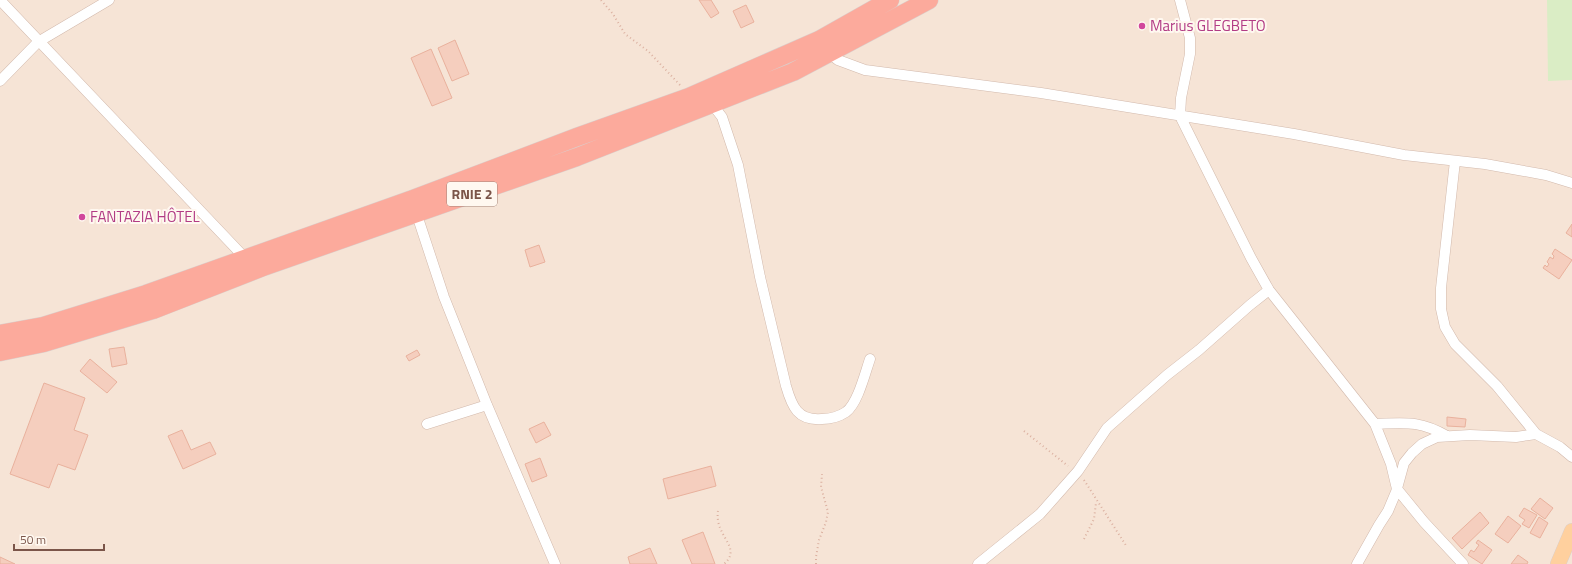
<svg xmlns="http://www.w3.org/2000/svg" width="1572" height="564" viewBox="0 0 1572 564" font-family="'Titillium Web',sans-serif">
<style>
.residential{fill:#f6e4d6}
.green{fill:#daedc5}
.building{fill:#f5cebe;stroke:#e9b19d}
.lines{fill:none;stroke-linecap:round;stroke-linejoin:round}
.street-casing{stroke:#d2b9ac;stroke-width:11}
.primary-casing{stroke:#dacfcc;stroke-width:16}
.highway-casing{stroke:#dacfcc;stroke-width:19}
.path{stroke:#dbb0a0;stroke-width:2;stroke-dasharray:1 3;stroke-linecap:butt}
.street{stroke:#fff;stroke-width:10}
.primary{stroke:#ffd09e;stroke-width:15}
.highway{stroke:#fcaa9c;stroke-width:18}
.hotel-dot{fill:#d1479c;stroke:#fff8f0;stroke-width:1.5}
.labels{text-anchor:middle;stroke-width:4;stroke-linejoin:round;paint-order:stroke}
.shield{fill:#fff8f0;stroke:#a3867b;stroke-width:1}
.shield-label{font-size:14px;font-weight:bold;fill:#7b5549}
.hotel-label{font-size:15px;fill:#b23c85;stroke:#fff8f0;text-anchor:start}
</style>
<rect width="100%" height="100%" fill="#fef3e9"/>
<path class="residential" d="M 0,0 L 1572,0 L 1572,564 L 0,564 Z"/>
<path class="green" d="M 1547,0 L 1572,0 L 1572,80 L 1548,81 Z"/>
<path class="building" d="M 699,0 L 711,0 L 719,13 L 711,18 Z
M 746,5 L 754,22 L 741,28 L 733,11 Z
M 455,40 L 469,74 L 452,81 L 438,48 Z
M 431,49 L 452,98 L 432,106 L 411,58 Z
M 1572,224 L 1572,237 L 1566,233 Z
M 539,245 L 545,262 L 530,267 L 525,250 Z
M 1555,249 L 1572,260 L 1559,279 L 1543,268 L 1545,265 L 1547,267 L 1549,264 L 1547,262 L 1550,257 L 1553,259 L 1554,256 L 1552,254 Z
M 124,347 L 127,364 L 112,367 L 109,349 Z
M 417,350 L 420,355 L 409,361 L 406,356 Z
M 90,359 L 117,382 L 107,393 L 80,371 Z
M 44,383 L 85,398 L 74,430 L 88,435 L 75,470 L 58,464 L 49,488 L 10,474 Z
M 1447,417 L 1466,419 L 1465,427 L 1447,426 Z
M 544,422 L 551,435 L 536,443 L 529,429 Z
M 182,430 L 191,450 L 210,442 L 216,454 L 183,469 L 168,436 Z
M 540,458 L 547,476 L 532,482 L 525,464 Z
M 711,466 L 716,486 L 668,499 L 663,479 Z
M 1540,498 L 1553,508 L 1545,519 L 1531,509 Z
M 1524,508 L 1537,515 L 1529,528 L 1522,524 L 1525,520 L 1519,516 Z
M 1480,512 L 1489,523 L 1462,549 L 1452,538 Z
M 1508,516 L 1521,526 L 1508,543 L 1495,534 Z
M 1539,517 L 1548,523 L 1540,538 L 1530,533 Z
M 703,532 L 715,564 L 692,564 L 682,540 Z
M 1478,540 L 1492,550 L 1482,564 L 1468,555 L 1471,550 L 1474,552 L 1479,545 L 1476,543 Z
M 650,548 L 657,564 L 630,564 L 628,557 Z
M 1518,555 L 1528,562 L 1527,564 L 1511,564 Z
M 0,557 L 15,564 L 0,564 Z"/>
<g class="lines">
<g class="street-casing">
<path id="street" d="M 0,0 L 245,258
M 1180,0 L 1190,38 L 1190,54 L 1181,98 L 1180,116 L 1251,258 L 1269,290 L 1375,424 L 1391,464 L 1397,489 L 1424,522 L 1463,564
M 826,51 L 838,60 L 865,70 L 1041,93 L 1294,134 L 1404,155 L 1485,164 L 1546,175 L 1572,183
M 0,81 L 38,42 L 109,0
M 712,104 L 722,117 L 738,165 L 760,277 L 786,386 C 792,407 798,421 822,419 C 830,419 840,416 846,412 C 858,403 865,373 870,359
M 1455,161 L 1441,288 L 1441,309 L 1445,327 L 1455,344 L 1497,386 L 1536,434 L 1560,447 L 1572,457
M 415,209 L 444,297 L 487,405 L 555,564
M 427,424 L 487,405
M 1375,424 C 1405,423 1419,420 1447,436
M 978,564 L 1040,514 L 1078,471 L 1107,428 L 1167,375 L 1199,350 L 1250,305 L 1269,290
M 1357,564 L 1379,525 L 1388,511 L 1396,492 L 1404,463 L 1412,453 L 1422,444 L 1437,437 L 1470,435 L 1516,437 L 1536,434"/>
</g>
<g class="primary-casing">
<path id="primary" d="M 1558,564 L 1572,531"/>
</g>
<g class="highway-casing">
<path id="highway" d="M 0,334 L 43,326 L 146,294 L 413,199 L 577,137 L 689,97 L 819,40 L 890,0
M 0,352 L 44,343 L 153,310 L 263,267 L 577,157 L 793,72 L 929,0"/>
</g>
<path class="path" d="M 601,0 L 613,14 L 625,34 L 648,51 L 680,85
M 1024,431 L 1068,466
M 1084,480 L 1127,547
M 718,511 C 717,517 718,524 721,530 C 726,542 738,552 724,564
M 1084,539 L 1094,519 L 1096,503
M 816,564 L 816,557 L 819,540 L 826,522 L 828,512 L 821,487 L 822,474"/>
<use href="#street" class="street"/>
<use href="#primary" class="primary"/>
<use href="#highway" class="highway"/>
</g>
<g class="hotel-dot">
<circle cx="1142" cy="26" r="4"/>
<circle cx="82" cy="217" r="4"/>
</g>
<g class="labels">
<rect class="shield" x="447" y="182" width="50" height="24" rx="3"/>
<g class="shield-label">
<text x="472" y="199">RNIE 2</text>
</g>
<g class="hotel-label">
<text x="1150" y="31">Marius GLEGBETO</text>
<text x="90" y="222">FANTAZIA HÔTEL</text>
</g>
</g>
<path d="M14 544v6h90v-6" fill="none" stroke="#7b5549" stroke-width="2"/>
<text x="20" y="544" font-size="12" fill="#7b5549" stroke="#fff8f0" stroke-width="3" paint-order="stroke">50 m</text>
</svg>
